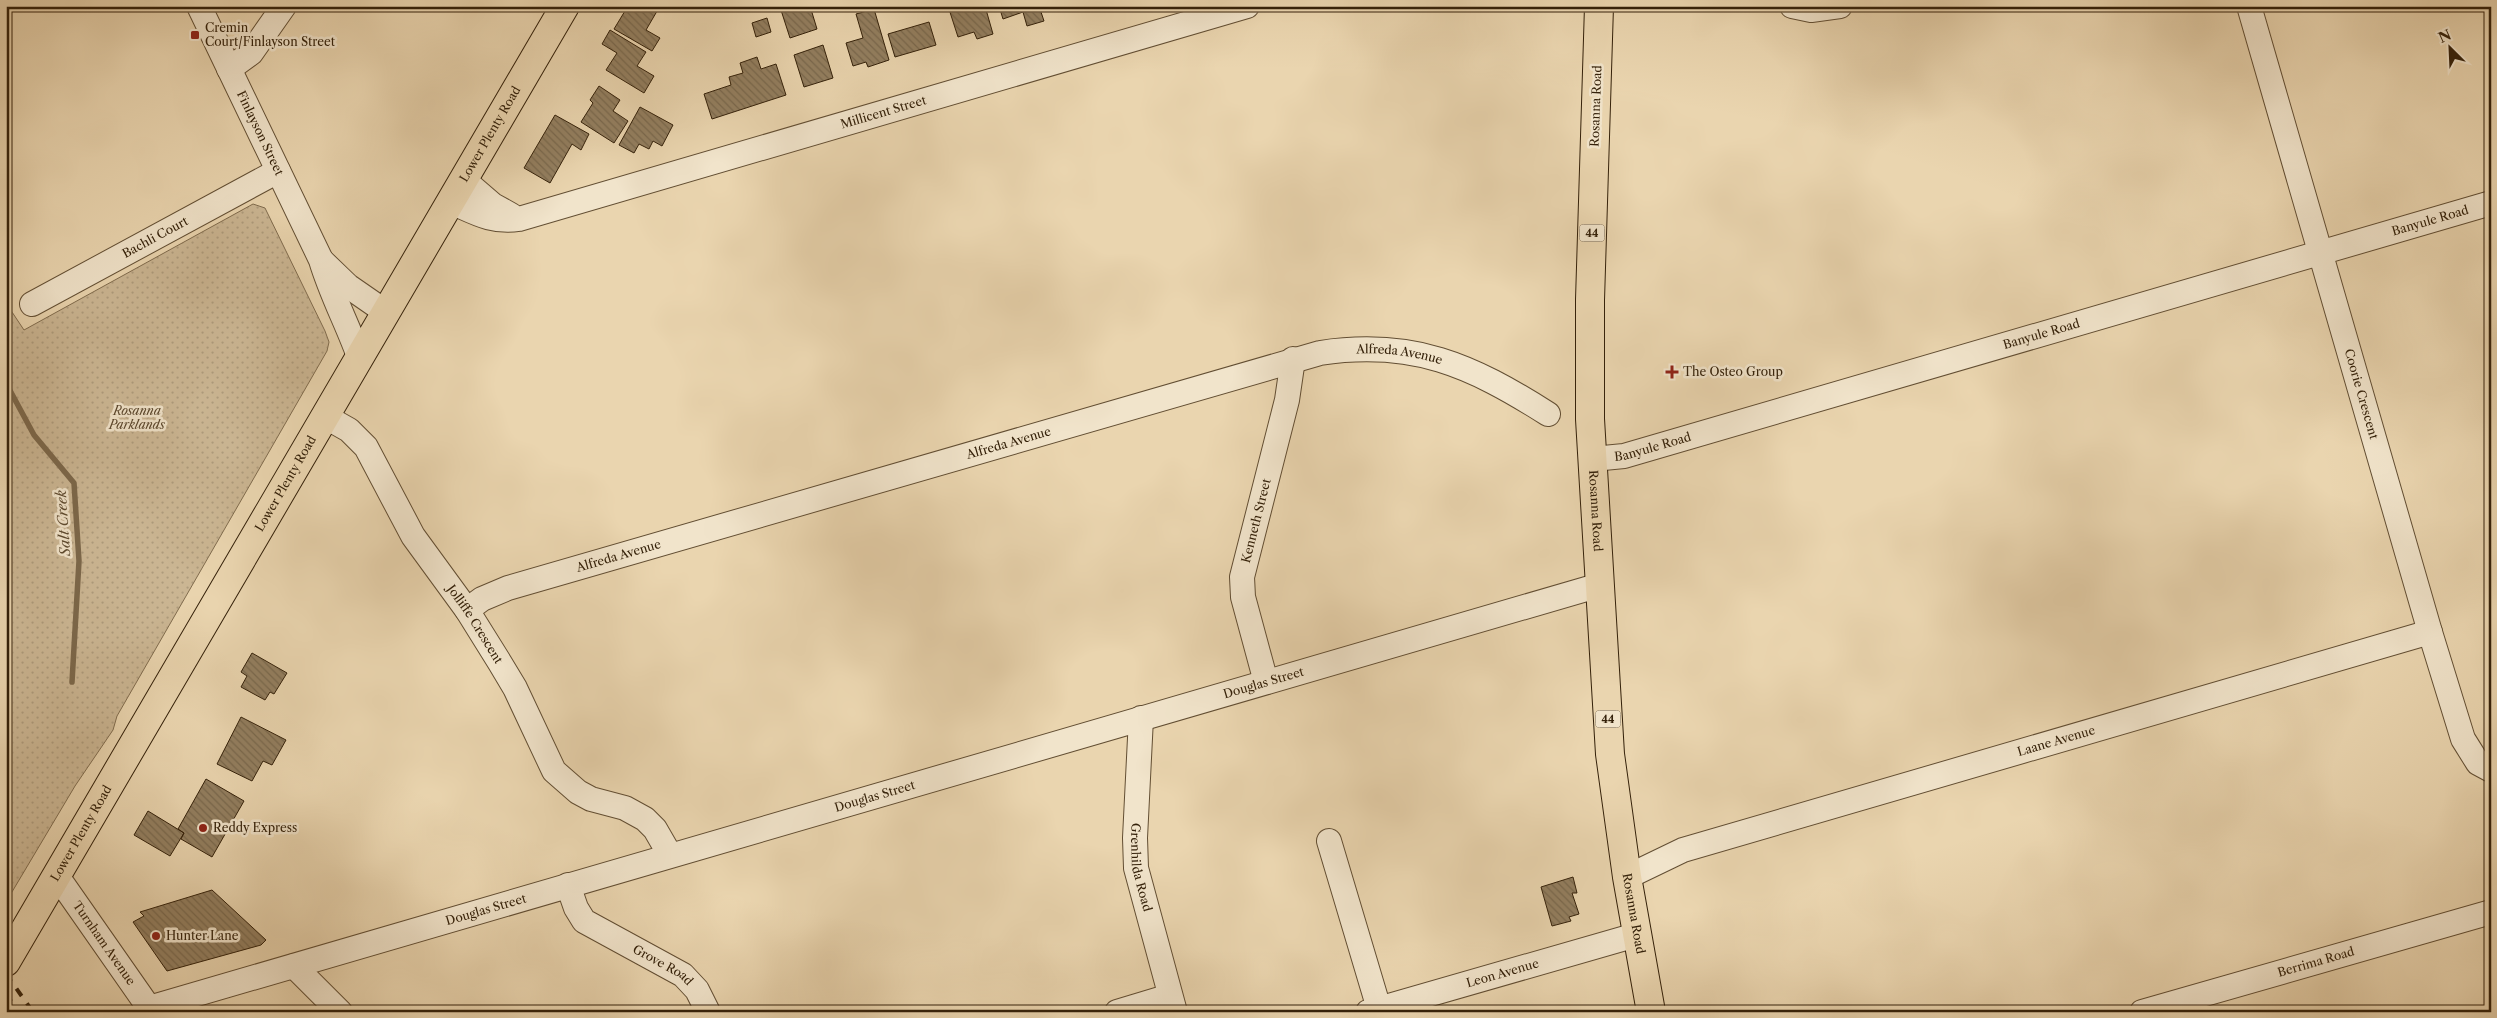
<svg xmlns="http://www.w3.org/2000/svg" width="2497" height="1018" viewBox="0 0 2497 1018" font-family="'Libre Caslon Text',serif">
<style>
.park{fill:url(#park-dots);stroke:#806c4e}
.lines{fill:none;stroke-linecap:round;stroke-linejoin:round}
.stream{stroke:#7c684b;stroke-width:5.5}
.building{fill:url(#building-back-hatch);stroke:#34210a}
.minor-casing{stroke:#624e33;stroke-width:26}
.major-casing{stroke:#34210a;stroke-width:30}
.highway-casing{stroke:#34210a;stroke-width:30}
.minor{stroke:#f1e4cb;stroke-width:24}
.major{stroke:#ead5af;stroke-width:28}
.highway{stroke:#ead5af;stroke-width:28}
.rail{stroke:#34210a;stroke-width:4;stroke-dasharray:9 9;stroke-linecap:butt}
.poi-dot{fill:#8f2418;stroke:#f1e4cb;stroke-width:2}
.labels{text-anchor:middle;stroke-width:5;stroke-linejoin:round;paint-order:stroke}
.shield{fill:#f1e4cb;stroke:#6d5c44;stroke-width:1}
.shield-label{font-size:11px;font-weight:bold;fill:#34210a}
.poi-label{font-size:12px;fill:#34210a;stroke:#f1e4cb;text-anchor:start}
.street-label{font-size:12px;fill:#34210a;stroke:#f1e4cb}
.park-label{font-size:12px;font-style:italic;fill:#5a462c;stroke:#f1e4cb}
.water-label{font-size:14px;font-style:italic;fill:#5e4b30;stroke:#f1e4cb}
</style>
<defs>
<pattern id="park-dots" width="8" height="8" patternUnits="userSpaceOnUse" patternTransform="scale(1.25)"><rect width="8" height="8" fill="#cbb693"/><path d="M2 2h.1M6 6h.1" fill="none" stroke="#af9c7d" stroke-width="1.8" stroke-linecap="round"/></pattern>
<pattern id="building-back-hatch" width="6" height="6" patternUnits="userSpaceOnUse" patternTransform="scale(1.25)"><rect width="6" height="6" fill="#937f60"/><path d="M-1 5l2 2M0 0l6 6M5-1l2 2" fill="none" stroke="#79684d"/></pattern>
</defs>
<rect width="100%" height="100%" fill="#ead5af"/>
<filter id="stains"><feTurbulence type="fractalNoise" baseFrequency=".004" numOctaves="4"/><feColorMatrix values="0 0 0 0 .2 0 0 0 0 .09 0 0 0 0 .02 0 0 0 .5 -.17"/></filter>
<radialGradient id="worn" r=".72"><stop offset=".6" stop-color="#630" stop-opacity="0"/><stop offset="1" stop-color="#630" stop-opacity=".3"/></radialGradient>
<path class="park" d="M 253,204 L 265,208 L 325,331 L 329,342 L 327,351 L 117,716 L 113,730 L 75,786 L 6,902 L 6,303 L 24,330 Z"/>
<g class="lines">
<path class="stream" d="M 6,383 L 34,435 L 74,483 L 79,561 L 72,682"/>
</g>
<path class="building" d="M 628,6 L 660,6 L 646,30 L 660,38 L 652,51 L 614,29 Z
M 810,6 L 817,29 L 790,38 L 780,7 Z
M 948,6 L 985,6 L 993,34 L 977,39 L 974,32 L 958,37 Z
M 999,6 L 1039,6 L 1044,21 L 1027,26 L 1023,12 L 1003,19 Z
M 874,9 L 889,60 L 868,67 L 866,62 L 853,66 L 846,43 L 863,38 L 856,14 Z
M 767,18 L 771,32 L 756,37 L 752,23 Z
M 929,22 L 936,45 L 895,57 L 888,34 Z
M 610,30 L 646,52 L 637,66 L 654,76 L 644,93 L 606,70 L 617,53 L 602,44 Z
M 823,45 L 833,78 L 804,87 L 794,55 Z
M 757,57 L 761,69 L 776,64 L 786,95 L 712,119 L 704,94 L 731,85 L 729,77 L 743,73 L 740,63 Z
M 599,86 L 620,100 L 613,111 L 628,121 L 614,143 L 581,122 L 593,103 L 590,100 Z
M 640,107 L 673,125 L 662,146 L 653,141 L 649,149 L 639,144 L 634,153 L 619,145 Z
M 555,115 L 589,134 L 581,150 L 572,144 L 550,183 L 524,168 Z
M 252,653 L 287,673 L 274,694 L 270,692 L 265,700 L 241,687 L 247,676 L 241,672 Z
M 241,717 L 286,740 L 272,765 L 263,761 L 252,781 L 217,764 Z
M 206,779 L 244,801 L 212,857 L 181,839 L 184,833 L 178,829 Z
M 148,811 L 184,833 L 170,856 L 134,835 Z
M 1573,877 L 1577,893 L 1572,893 L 1579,914 L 1569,917 L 1571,921 L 1552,926 L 1541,887 Z
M 212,890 L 266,940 L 261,945 L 167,971 L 133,922 L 144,916 L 140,912 Z"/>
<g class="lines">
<g class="minor-casing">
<g id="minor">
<path id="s1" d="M 199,6 L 321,260 C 331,294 348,325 360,359"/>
<path d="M 1792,6 L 1811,10 L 1840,6"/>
<path id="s2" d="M 2249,6 L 2430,632 L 2463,739 L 2478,763 L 2491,770"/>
<path d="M 229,69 L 251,53 L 284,6"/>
<path d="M 464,180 L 493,205 L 511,215"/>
<path id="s3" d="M 451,202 C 476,213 492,223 519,219 L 1247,6"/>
<path d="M 322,261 L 348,286 L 387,313"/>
<path id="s4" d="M 32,304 L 278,171"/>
<path id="s5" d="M 326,417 L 349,430 L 366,447 L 413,536 L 467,610 L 500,663 L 515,688 L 554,771 L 578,792 L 591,799 L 625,808 L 645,819 L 655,829 L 670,855"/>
<path id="s6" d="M 1593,459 L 1624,456 L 2491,203"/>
<path id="s7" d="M 467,610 L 482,599 L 508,588 L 1320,353 C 1413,339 1471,365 1548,414"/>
<path id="s8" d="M 1266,682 L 1243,597 L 1242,577 L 1287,400 L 1293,359"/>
<path id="s9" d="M 1141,718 L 1135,838 L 1136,868 L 1175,1012"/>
<path d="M 1329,841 L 1380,1012"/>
<path id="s10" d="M 57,876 L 152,1012"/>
<path id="s11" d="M 1627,877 L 1683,850 L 2430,632"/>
<path id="s12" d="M 568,885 L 576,908 L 584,921 L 683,975 L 697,990 L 708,1012"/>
<path d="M 294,966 L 340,1012"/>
<path id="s13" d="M 149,1008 L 1600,585"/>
<path d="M 1117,1012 L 1170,996"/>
<path id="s14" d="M 1368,1012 L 1636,935"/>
<path id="s15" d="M 2142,1012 L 2491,912"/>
</g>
</g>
<g class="major-casing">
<g id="major">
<path id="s16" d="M 6,962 L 565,6"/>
</g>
</g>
<g class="highway-casing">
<g id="highway">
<path id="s17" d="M 1599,6 L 1590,300 L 1590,419 L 1610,754 L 1627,877 L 1651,1012"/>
</g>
</g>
<use href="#minor" class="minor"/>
<use href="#major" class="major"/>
<use href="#highway" class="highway"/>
<path class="rail" d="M 6,974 L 33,1012
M 6,994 L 19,1012"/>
</g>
<g class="poi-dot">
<rect x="190" y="30" width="10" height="10" rx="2.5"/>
<path d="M1669.5 364.5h5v5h5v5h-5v5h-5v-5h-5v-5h5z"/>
<circle cx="203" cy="828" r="5"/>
<circle cx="156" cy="936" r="5"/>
</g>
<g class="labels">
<g class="shield">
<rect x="1579.5" y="224.5" width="25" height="17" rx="4"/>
<rect x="1595.5" y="710.5" width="25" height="17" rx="4"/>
</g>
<g class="shield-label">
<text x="1592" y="237">44</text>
<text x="1608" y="723">44</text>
</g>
<g class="poi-label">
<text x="205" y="32">Cremin<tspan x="205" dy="14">Court/Finlayson Street</tspan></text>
<text x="1683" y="376">The Osteo Group</text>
<text x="213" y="832">Reddy Express</text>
<text x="166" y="940">Hunter Lane</text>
</g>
<g class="street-label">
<text transform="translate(1596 106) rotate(-88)" y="4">Rosanna Road</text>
<text dy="4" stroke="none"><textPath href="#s3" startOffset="451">Millicent Street</textPath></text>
<text dy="4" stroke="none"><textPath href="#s1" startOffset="141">Finlayson Street</textPath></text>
<text dy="4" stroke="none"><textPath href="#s16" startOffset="959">Lower Plenty Road</textPath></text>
<text dy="4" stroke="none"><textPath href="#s6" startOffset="871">Banyule Road</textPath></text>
<text dy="4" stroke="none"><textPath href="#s4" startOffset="140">Bachli Court</textPath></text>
<text dy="4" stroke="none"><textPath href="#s6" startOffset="466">Banyule Road</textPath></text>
<text dy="4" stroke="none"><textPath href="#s7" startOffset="972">Alfreda Avenue</textPath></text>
<text dy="4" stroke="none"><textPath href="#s2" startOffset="404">Coorie Crescent</textPath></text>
<text dy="4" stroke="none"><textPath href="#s7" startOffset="568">Alfreda Avenue</textPath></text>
<text dy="4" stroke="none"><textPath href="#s6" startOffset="61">Banyule Road</textPath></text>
<text dy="4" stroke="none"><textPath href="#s16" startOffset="554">Lower Plenty Road</textPath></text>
<text dy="4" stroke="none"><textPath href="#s17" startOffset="505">Rosanna Road</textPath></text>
<text dy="4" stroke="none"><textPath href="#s8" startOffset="166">Kenneth Street</textPath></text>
<text dy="4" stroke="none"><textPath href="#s7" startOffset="162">Alfreda Avenue</textPath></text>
<text dy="4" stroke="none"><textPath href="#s5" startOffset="259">Jolliffe Crescent</textPath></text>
<text dy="4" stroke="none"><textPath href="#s13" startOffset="1161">Douglas Street</textPath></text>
<text dy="4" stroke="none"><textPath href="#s11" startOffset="451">Laane Avenue</textPath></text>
<text dy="4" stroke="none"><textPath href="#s13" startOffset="756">Douglas Street</textPath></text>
<text dy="4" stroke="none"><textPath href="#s16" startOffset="149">Lower Plenty Road</textPath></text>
<text dy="4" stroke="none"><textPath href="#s9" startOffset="150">Grenhilda Road</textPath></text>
<text dy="4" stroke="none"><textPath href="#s13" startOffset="351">Douglas Street</textPath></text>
<text dy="4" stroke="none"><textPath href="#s17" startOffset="910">Rosanna Road</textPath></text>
<text dy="4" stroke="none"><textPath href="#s10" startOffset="82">Turnham Avenue</textPath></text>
<text dy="4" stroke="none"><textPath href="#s15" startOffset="181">Berrima Road</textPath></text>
<text dy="4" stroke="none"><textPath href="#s12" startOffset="130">Grove Road</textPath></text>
<text dy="4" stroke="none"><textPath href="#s14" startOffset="140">Leon Avenue</textPath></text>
</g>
<g class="park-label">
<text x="137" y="415">Rosanna<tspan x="137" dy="14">Parklands</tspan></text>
</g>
<g class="water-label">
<text transform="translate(63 523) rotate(-94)" y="5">Salt Creek</text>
</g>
</g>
<rect width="2497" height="1018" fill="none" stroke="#ead5af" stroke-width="25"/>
<rect x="8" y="8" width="2482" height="1003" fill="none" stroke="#34210a" stroke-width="2.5"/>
<rect x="12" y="12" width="2472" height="993" fill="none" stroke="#34210a"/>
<g transform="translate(2450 48) rotate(336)" stroke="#f1e4cb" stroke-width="4" paint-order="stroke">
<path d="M0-4L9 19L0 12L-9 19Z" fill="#34210a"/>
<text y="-8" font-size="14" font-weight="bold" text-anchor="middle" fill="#34210a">N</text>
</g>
<rect width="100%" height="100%" filter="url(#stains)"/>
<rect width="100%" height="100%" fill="url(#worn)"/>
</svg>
